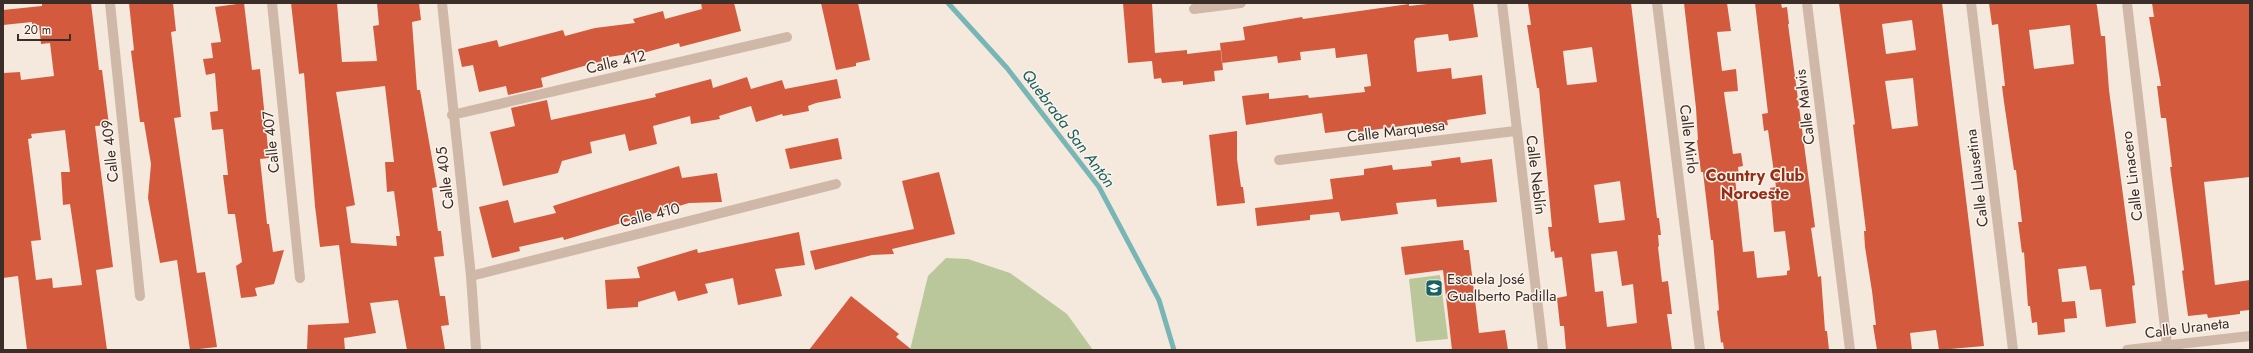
<svg xmlns="http://www.w3.org/2000/svg" width="2253" height="353" viewBox="0 0 2253 353" font-family="Jost,sans-serif">
<style>
.green{fill:#bac79b}
.lines{fill:none;stroke-linecap:round;stroke-linejoin:round}
.stream{stroke:#78b6b6;stroke-width:5}
.building{fill:#d45a3d;fill-rule:evenodd}
.minor{stroke:#cfb8a7;stroke-width:10}
.labels{text-anchor:middle;stroke-width:3;stroke-linejoin:round;paint-order:stroke}
.street-label{font-size:15px;fill:#3b2d28;stroke:#fcf3eb}
.poi-label{font-size:15px;fill:#3b2d28;stroke:#fcf3eb;text-anchor:start}
.water-label{font-size:16px;font-style:italic;fill:#186162;stroke:#fcf3eb}
.neighbourhood-label{font-size:16px;font-weight:bold;fill:#942f17;stroke:#fcf3eb}
</style>
<rect width="100%" height="100%" fill="#f5e9dd"/>
<path class="green" d="M 946,258 L 968,259 L 1010,273 L 1067,314 L 1093,350 L 910,350 L 928,276 Z
M 1440,275 L 1448,339 L 1416,342 L 1409,279 Z"/>
<g class="lines">
<path class="stream" d="M 948,3 L 1007,68 L 1099,187 L 1159,300 L 1174,350"/>
</g>
<path class="building" d="M 42,3 L 91,3 L 99,70 L 102,70 L 109,125 L 95,126 L 113,267 L 96,270 L 107,350 L 27,350 L 18,276 L 3,278 L 3,73 L 20,72 L 21,80 L 54,76 L 50,43 L 41,44 L 39,25 L 32,26 L 32,22 L 3,25 L 3,10 L 42,6 ZM 65,130 L 70,172 L 61,172 L 63,205 L 70,204 L 82,285 L 53,288 L 52,278 L 36,280 L 31,241 L 41,240 L 28,139 L 32,138 L 31,134 Z
M 129,3 L 173,3 L 176,31 L 171,32 L 181,117 L 174,118 L 197,273 L 205,272 L 217,347 L 190,350 L 177,260 L 160,263 L 148,198 L 151,164 L 144,122 L 140,122 L 131,51 L 134,50 Z
M 244,3 L 252,70 L 260,69 L 269,158 L 260,159 L 267,224 L 269,224 L 273,252 L 284,250 L 274,284 L 255,288 L 257,296 L 241,298 L 236,266 L 242,262 L 235,214 L 228,214 L 223,175 L 228,175 L 223,129 L 212,130 L 210,112 L 218,111 L 215,73 L 206,75 L 203,59 L 213,58 L 211,43 L 221,42 L 215,7 Z
M 291,3 L 337,3 L 342,62 L 377,61 L 373,26 L 379,25 L 377,3 L 419,3 L 421,20 L 412,22 L 417,90 L 420,90 L 437,187 L 432,188 L 438,231 L 441,231 L 444,256 L 434,257 L 440,296 L 445,296 L 449,325 L 441,326 L 445,350 L 407,350 L 398,300 L 370,303 L 376,333 L 344,338 L 345,350 L 307,350 L 308,325 L 349,323 L 339,245 L 320,247 L 315,206 L 304,73 L 299,74 ZM 385,86 L 394,162 L 385,162 L 387,192 L 394,191 L 400,236 L 396,236 L 397,246 L 351,243 L 346,207 L 355,205 L 336,92 Z
M 701,3 L 734,3 L 741,31 L 680,47 L 679,43 L 643,53 L 642,52 L 602,58 L 602,61 L 541,78 L 543,87 L 508,95 L 506,86 L 479,92 L 473,65 L 462,67 L 458,49 L 497,40 L 499,47 L 563,30 L 565,36 L 595,28 L 635,23 L 633,19 L 663,11 L 665,19 L 702,9 Z
M 821,3 L 858,3 L 870,60 L 856,63 L 856,66 L 836,70 Z
M 1123,3 L 1152,3 L 1155,53 L 1187,50 L 1187,54 L 1221,50 L 1223,70 L 1214,71 L 1215,81 L 1183,85 L 1183,81 L 1162,83 L 1161,78 L 1154,79 L 1152,61 L 1128,63 Z
M 1436,3 L 1473,3 L 1478,37 L 1449,41 L 1448,34 L 1416,38 L 1414,41 L 1417,72 L 1451,68 L 1452,79 L 1482,75 L 1486,114 L 1447,120 L 1448,125 L 1424,128 L 1423,123 L 1358,132 L 1358,129 L 1325,133 L 1322,113 L 1246,125 L 1242,96 L 1269,93 L 1269,99 L 1308,95 L 1309,98 L 1365,92 L 1364,87 L 1371,86 L 1367,54 L 1336,58 L 1335,48 L 1300,52 L 1301,60 L 1278,63 L 1277,56 L 1222,63 L 1220,43 L 1245,40 L 1243,27 L 1302,17 L 1303,19 L 1409,4 L 1409,6 Z
M 1631,3 L 1657,218 L 1659,218 L 1661,235 L 1658,235 L 1659,246 L 1658,247 L 1662,282 L 1668,281 L 1672,314 L 1667,314 L 1672,350 L 1566,350 L 1564,326 L 1560,326 L 1557,298 L 1567,296 L 1562,257 L 1555,258 L 1554,251 L 1551,252 L 1548,227 L 1552,227 L 1539,88 L 1537,88 L 1527,25 L 1531,25 L 1528,4 ZM 1592,47 L 1597,82 L 1567,85 L 1563,51 ZM 1620,181 L 1625,220 L 1599,223 L 1594,185 ZM 1617,251 L 1622,286 L 1633,284 L 1637,323 L 1607,327 L 1603,291 L 1595,292 L 1591,254 Z
M 1684,3 L 1727,3 L 1731,31 L 1717,32 L 1722,71 L 1736,69 L 1738,91 L 1724,92 L 1725,100 L 1733,154 L 1741,153 L 1743,166 L 1738,167 L 1739,178 L 1735,178 L 1743,252 L 1754,251 L 1757,278 L 1787,275 L 1787,271 L 1790,270 L 1785,231 L 1774,232 L 1770,188 L 1776,187 L 1768,130 L 1764,131 L 1762,114 L 1768,113 L 1755,3 L 1781,3 L 1782,8 L 1787,7 L 1789,24 L 1788,24 L 1815,227 L 1811,228 L 1818,277 L 1821,276 L 1825,331 L 1827,331 L 1829,350 L 1724,350 L 1723,342 L 1721,343 L 1717,311 L 1719,310 L 1713,240 L 1711,240 L 1703,172 L 1701,172 L 1697,140 L 1698,140 L 1696,108 Z
M 1839,3 L 1942,3 L 1984,346 L 1939,350 L 1936,330 L 1910,333 L 1912,350 L 1877,350 L 1873,325 L 1876,325 L 1872,291 L 1865,247 L 1864,231 L 1866,231 L 1853,125 L 1855,124 ZM 1912,20 L 1916,50 L 1886,54 L 1882,24 ZM 1913,78 L 1918,126 L 1892,129 L 1885,81 Z
M 1989,3 L 2096,3 L 2097,6 L 2101,36 L 2105,36 L 2109,90 L 2135,285 L 2132,286 L 2136,323 L 2106,327 L 2101,289 L 2090,290 L 2086,266 L 2058,269 L 2062,302 L 2075,301 L 2077,318 L 2064,319 L 2065,332 L 2038,335 L 2037,322 L 2032,323 L 2030,306 L 2028,306 L 2024,252 L 2022,253 L 2018,222 L 2022,222 L 2016,170 L 2014,170 L 2004,102 L 2002,86 L 2005,86 L 1998,24 L 1992,25 ZM 2070,25 L 2074,64 L 2034,69 L 2029,30 Z
M 2152,3 L 2250,3 L 2250,177 L 2204,182 L 2215,285 L 2250,280 L 2250,310 L 2240,311 L 2240,314 L 2208,318 L 2207,314 L 2188,316 L 2182,271 L 2184,270 L 2170,167 L 2172,167 L 2166,118 L 2161,118 L 2157,86 L 2161,86 L 2149,17 L 2154,17 Z
M 747,77 L 751,89 L 782,80 L 785,89 L 837,79 L 841,98 L 816,103 L 808,106 L 809,111 L 783,116 L 782,114 L 756,122 L 751,106 L 719,116 L 720,119 L 691,124 L 690,116 L 653,126 L 657,144 L 629,151 L 625,134 L 590,142 L 592,153 L 562,161 L 558,173 L 503,186 L 490,132 L 515,126 L 511,108 L 547,100 L 551,120 L 656,97 L 655,94 L 711,79 L 713,88 Z
M 1237,131 L 1237,159 L 1241,187 L 1243,187 L 1245,203 L 1217,206 L 1209,135 Z
M 838,138 L 842,159 L 790,169 L 785,149 Z
M 1460,157 L 1461,163 L 1492,159 L 1497,202 L 1437,207 L 1436,199 L 1396,203 L 1398,214 L 1341,221 L 1339,212 L 1310,215 L 1310,220 L 1257,226 L 1255,208 L 1333,199 L 1330,179 L 1364,175 L 1364,169 L 1392,165 L 1393,170 L 1432,166 L 1431,161 Z
M 679,166 L 682,178 L 717,173 L 722,202 L 689,203 L 564,240 L 563,237 L 519,247 L 520,251 L 492,258 L 479,207 L 508,200 L 514,223 L 556,213 L 553,206 Z
M 939,172 L 955,234 L 892,249 L 894,254 L 872,255 L 815,270 L 810,251 L 914,229 L 902,181 Z
M 799,232 L 805,265 L 775,269 L 782,296 L 738,305 L 733,278 L 705,284 L 708,293 L 678,301 L 675,291 L 638,302 L 638,307 L 607,309 L 605,280 L 640,278 L 637,267 L 697,249 L 698,253 Z
M 1463,240 L 1464,250 L 1469,250 L 1479,333 L 1505,330 L 1508,350 L 1452,350 L 1443,270 L 1405,275 L 1401,247 Z
M 851,296 L 899,334 L 896,337 L 912,350 L 809,350 Z"/>
<g class="lines">
<path class="minor" d="M 110,3 L 140,296
M 272,3 L 300,278
M 442,3 L 471,276 L 476,349
M 1502,3 L 1543,350
M 1657,3 L 1700,350
M 1807,3 L 1850,350
M 1971,3 L 2013,350
M 2127,3 L 2167,345
M 1194,9 L 1241,3
M 452,115 L 787,37
M 1279,160 L 1515,131
M 471,276 L 836,184
M 2127,350 L 2250,336"/>
</g>
<defs>
<g id="school-square" transform="scale(0.9)"><rect x="-9" y="-9" width="18" height="18" rx="4" fill="#186162" stroke="#fcf3eb"/><path d="M0-5L7-2L0 1L-7-2ZM-4 1L0 2.5L4 1V4Q0 6-4 4Z" fill="#fff"/></g>
</defs>
<g fill-rule="evenodd">
<use href="#school-square" x="1434" y="288"/>
</g>
<g class="labels">
<g class="street-label">
<text transform="translate(616 62) rotate(-13)" y="5">Calle 412</text>
<text transform="translate(1805 107) rotate(-97)" y="5">Calle Malvis</text>
<text transform="translate(1396 131) rotate(-7)" y="5">Calle Marquesa</text>
<text transform="translate(1689 139) rotate(83)" y="5">Calle Mirlo</text>
<text transform="translate(271 142) rotate(-96)" y="5">Calle 407</text>
<text transform="translate(110 151) rotate(-96)" y="5">Calle 409</text>
<text transform="translate(1536 175) rotate(83)" y="5">Calle Neblín</text>
<text transform="translate(2132 176) rotate(-97)" y="5">Calle Linacero</text>
<text transform="translate(445 178) rotate(-97)" y="5">Calle 405</text>
<text transform="translate(1977 178) rotate(-97)" y="5">Calle Llausetina</text>
<text transform="translate(650 215) rotate(-14)" y="5">Calle 410</text>
<text transform="translate(2187 328) rotate(-7)" y="5">Calle Uraneta</text>
</g>
<g class="poi-label">
<text x="1447" y="284">Escuela José<tspan x="1447" dy="17">Gualberto Padilla</tspan></text>
</g>
<g class="water-label">
<text transform="translate(1069 128) rotate(53)" y="6">Quebrada San Antón</text>
</g>
<g class="neighbourhood-label">
<text x="1755" y="181">Country Club<tspan x="1755" dy="18">Noroeste</tspan></text>
</g>
</g>
<rect width="2253" height="353" fill="none" stroke="#3b2d28" stroke-width="8"/>
<path d="M18 34v6h52v-6" fill="none" stroke="#3b2d28" stroke-width="2"/>
<text x="24" y="34" font-size="12" fill="#3b2d28" stroke="#fcf3eb" stroke-width="3" paint-order="stroke">20 m</text>
</svg>
